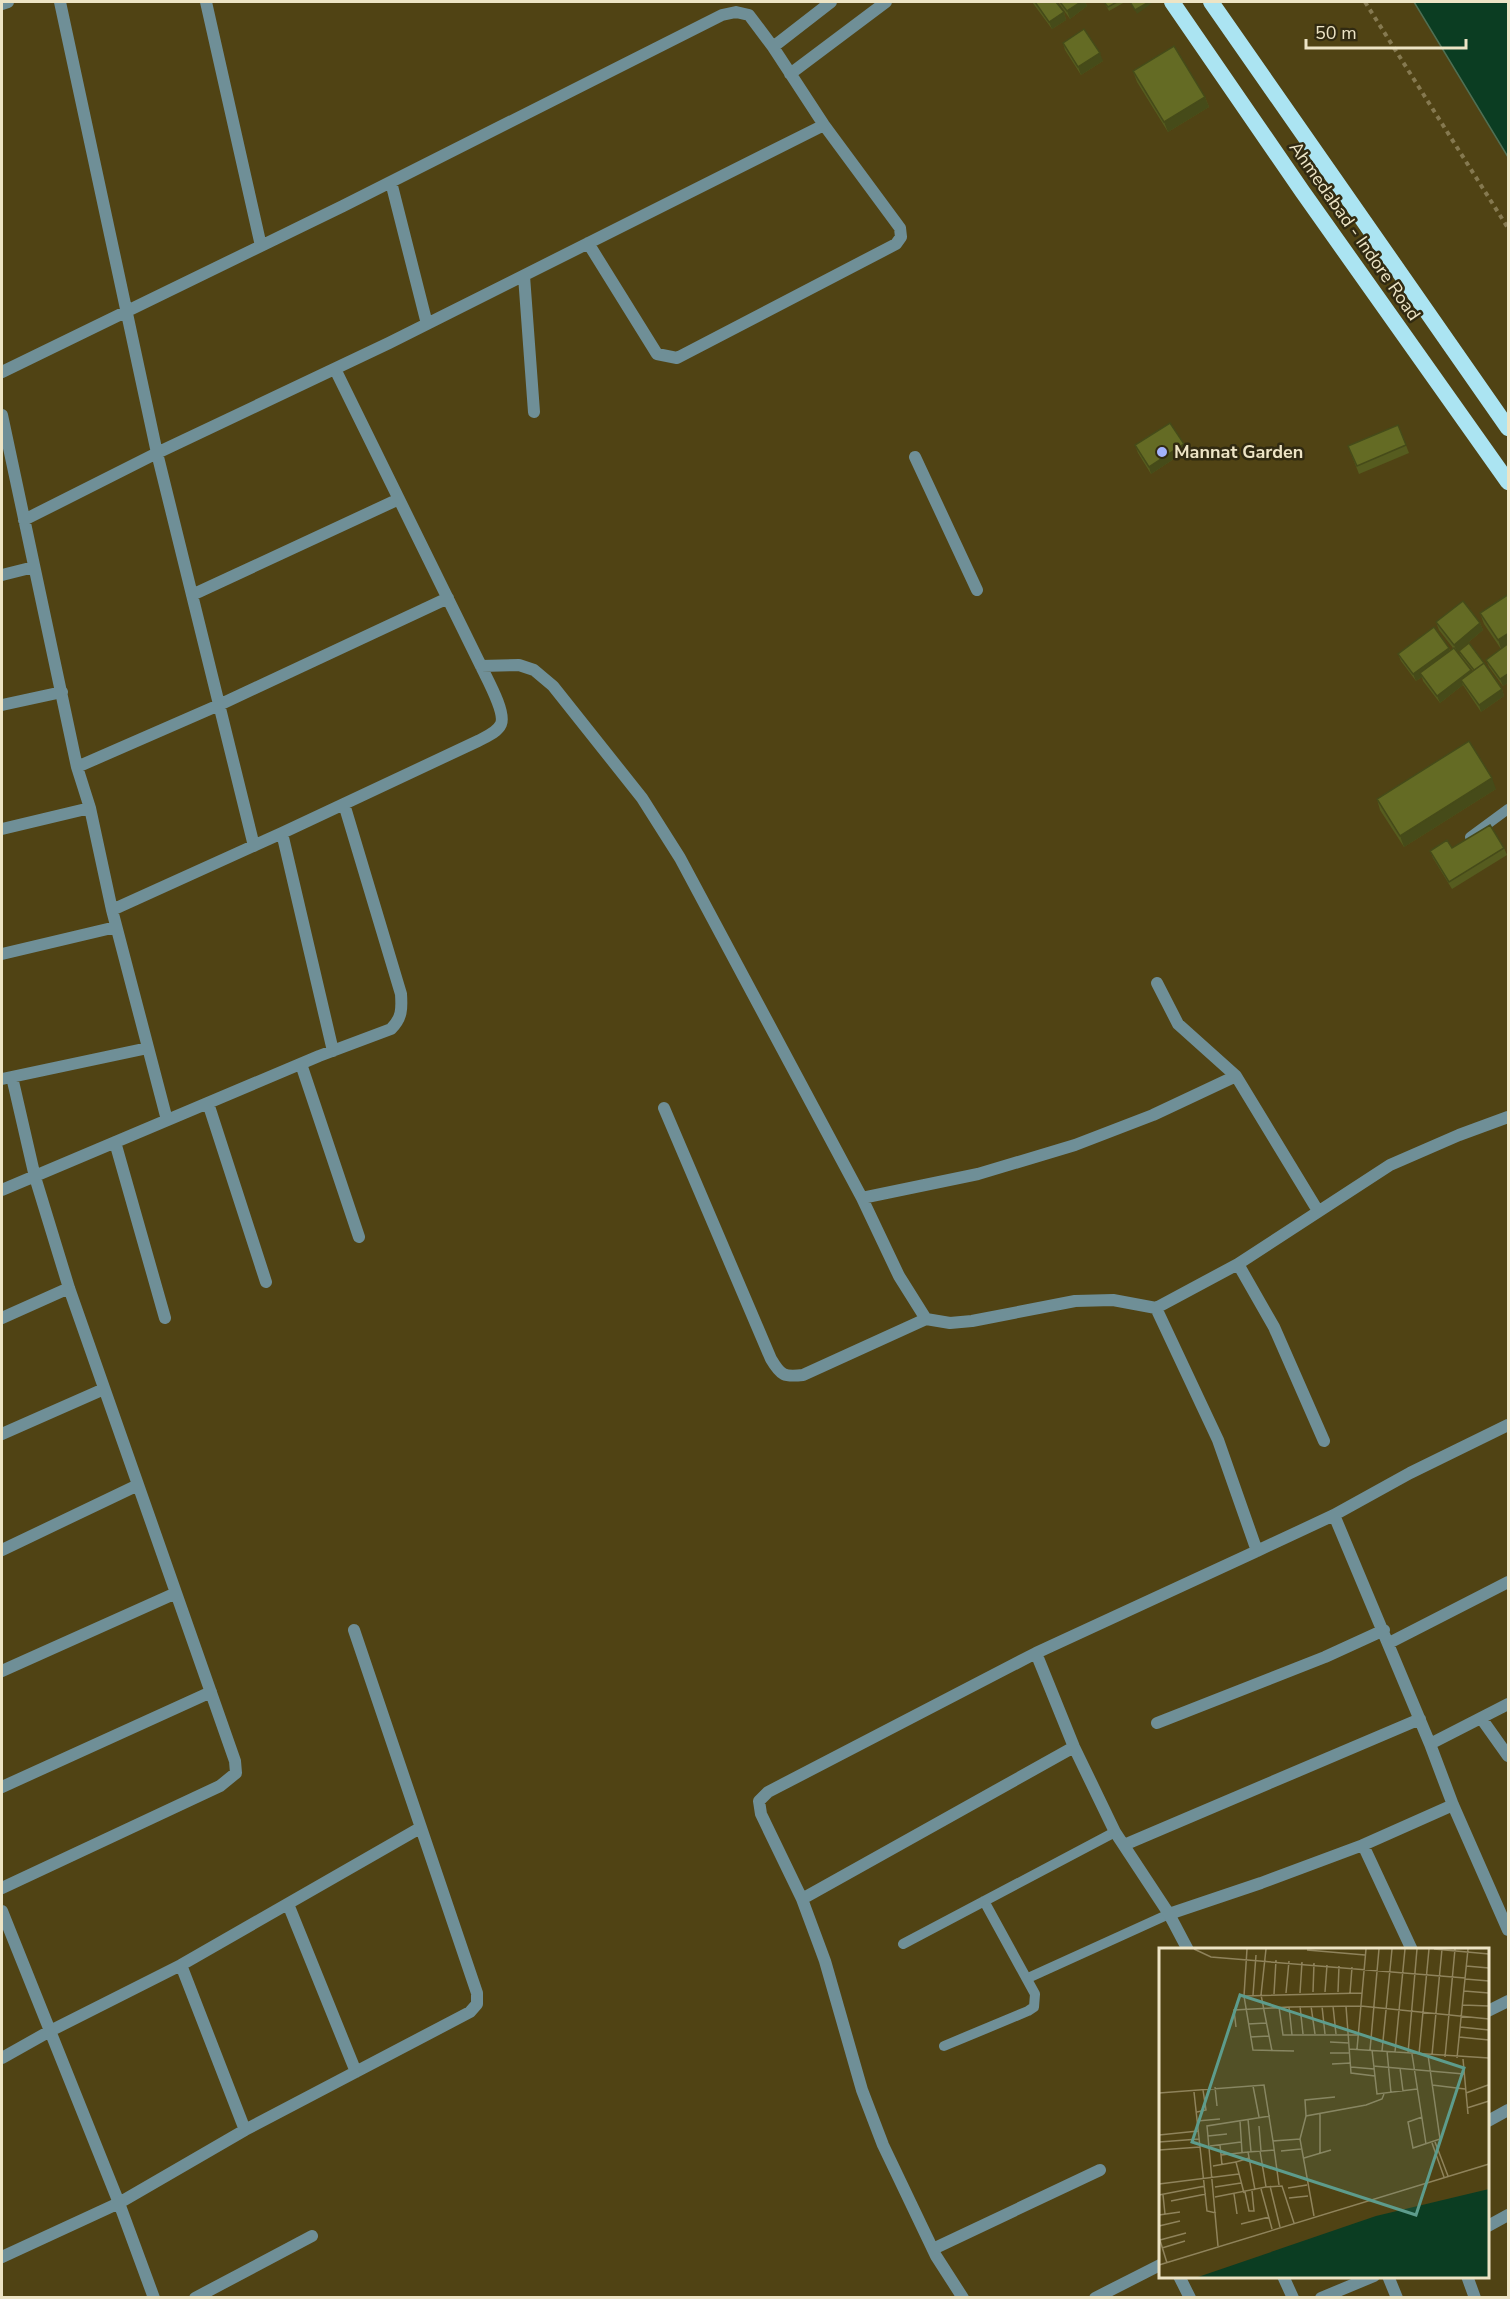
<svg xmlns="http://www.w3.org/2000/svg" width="1510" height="2299" viewBox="0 0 1510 2299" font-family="'Nunito Sans',sans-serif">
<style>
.water{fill:#0b3d22;stroke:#4f6f53;stroke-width:1.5}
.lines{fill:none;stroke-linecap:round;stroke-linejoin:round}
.path{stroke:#857950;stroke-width:4;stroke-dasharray:4.5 4.5;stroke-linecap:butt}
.service{stroke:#6f8f97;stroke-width:10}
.minor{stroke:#6f8f97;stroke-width:12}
.trunk{stroke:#abe4f2;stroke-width:16}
.wall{fill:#565c1f}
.shaded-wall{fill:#464b19}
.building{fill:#646b24;stroke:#464b19;stroke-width:1.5}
.poi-dot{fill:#a2b2fd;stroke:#312a11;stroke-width:2}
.labels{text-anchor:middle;stroke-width:5;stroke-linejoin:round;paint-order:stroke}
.street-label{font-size:18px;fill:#ede4c5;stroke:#312a11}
.poi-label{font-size:18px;font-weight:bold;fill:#ede4c5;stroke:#312a11;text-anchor:start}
.inset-road{fill:none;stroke:#8f835b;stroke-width:1.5}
.view{fill:#5d9c8c;fill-opacity:0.15;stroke:#5d9c8c;stroke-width:3}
.inset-edge{fill:none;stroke:#ede4c5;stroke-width:3}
</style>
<rect width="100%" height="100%" fill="#504314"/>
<path class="water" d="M 1414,2 L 1508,2 L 1508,157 Z"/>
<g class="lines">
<path class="path" d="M 1365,2 L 1508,228"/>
<path class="service" d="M 1470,837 L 1508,809
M 903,1944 L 1115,1832
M 1028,1978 L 1169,1914
M 944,2046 L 1028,2011 L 1034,2007 L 1035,1994 L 984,1901"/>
<path class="minor" d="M 60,2 L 157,453 L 254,846
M 206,2 L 261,246
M 2,4 L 8,2
M 773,47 L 831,2
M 790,74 L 886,2
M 391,182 L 427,324
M 524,276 L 534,412
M 2,372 L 343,206 L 722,15 L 736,12 L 749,15 L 773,47 L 824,125 L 900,228 L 901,237 L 896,244 L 677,358 L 657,354 L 588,243
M 2,415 L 77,767 L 90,808 L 112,910 L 167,1120
M 915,457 L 977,590
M 24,520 L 157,453 L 389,343 L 824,125
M 2,575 L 34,567
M 192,595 L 399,499
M 481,666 L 519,665 L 534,670 L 553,686 L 642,798 L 680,858 L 862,1198 L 899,1276 L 926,1319 L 950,1323 L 972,1321 L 1075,1301 L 1113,1300 L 1156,1308
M 2,705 L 62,692
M 77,767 L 219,705 L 448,598
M 2,829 L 90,808
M 282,833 L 333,1051
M 112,910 L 282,833 L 478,741 C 485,737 497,733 501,724 C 506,712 487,679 481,666 L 335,369
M 2,954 L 116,927
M 1157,983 L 1178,1024 L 1236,1076 L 1318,1211
M 301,1064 L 359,1237
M 2,1079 L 148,1048
M 208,1103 L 266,1282
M 664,1108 L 771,1359 C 781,1376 784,1377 803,1375 L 926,1319
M 1508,1117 L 1459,1135 L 1390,1165 L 1238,1264 L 1156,1308 L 1218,1440 L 1257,1551 L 1334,1515 L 1410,1473 L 1508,1425
M 115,1142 L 165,1318
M 2,1190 L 319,1056 L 391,1029 C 402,1018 402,1009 401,994 L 344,804
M 862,1198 L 978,1174 L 1075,1145 L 1153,1115 L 1236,1076
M 1238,1264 L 1274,1327 L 1324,1441
M 2,1318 L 69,1288
M 2,1434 L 104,1389
M 1334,1515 L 1430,1744 L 1508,1704
M 2,1550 L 138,1485
M 1389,1643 L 1508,1582
M 1036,1653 L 1074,1747 L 1115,1832 L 1169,1914 L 1188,1950
M 2,1671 L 176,1593
M 1481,1718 L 1508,1756
M 1157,1723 L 1325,1657 L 1384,1630
M 1430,1744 L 1453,1805 L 1508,1930
M 2,1787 L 211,1692
M 1124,1845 L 1420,1719
M 1363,1845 L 1412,1950
M 2,1888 L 220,1786 L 236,1773 L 235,1761 L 69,1288 L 35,1177 L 12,1077
M 802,1899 L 1074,1747
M 288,1904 L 356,2072
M 2,1911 L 119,2203 L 154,2298
M 1169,1914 L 1261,1883 L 1363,1845 L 1453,1805
M 181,1965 L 245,2130
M 1488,2011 L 1508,2001
M 2,2058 L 50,2031 L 181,1965 L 420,1828
M 1488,2121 L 1508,2110
M 1488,2226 L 1508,2215
M 933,2249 L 1100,2170
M 2,2257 L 119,2203 L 245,2130 L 470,2012 L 477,2004 L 477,1993 L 354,1630
M 1179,2276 L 1190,2298
M 1283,2276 L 1293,2298
M 1388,2276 L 1397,2298
M 1467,2276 L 1475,2298
M 195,2298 L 312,2236
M 963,2298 L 936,2256 L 883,2145 L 862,2090 L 825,1961 L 802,1899 L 761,1814 L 759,1801 L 768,1792 L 1036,1653 L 1257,1551
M 1095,2298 L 1160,2265
M 1321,2298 L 1374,2276"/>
<path class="trunk" d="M 1172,2 L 1302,191 L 1508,482
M 1211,2 L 1508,428"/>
</g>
<path class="wall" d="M 1032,2 L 1056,2 L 1064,12 L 1066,20 L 1052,29 Z
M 1058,2 L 1085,2 L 1087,6 L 1070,19 Z
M 1104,2 L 1125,2 L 1109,11 Z
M 1063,43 L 1103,61 L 1081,75 L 1065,50 Z
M 1133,71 L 1205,97 L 1209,107 L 1168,132 L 1137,82 Z
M 1398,425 L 1409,453 L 1359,474 L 1348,446 Z
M 1135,445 L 1186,451 L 1151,474 L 1138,453 Z
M 1509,594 L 1509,682 L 1503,686 L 1489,667 L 1486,660 L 1501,649 L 1484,624 L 1480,613 Z
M 1436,622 L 1480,623 L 1483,630 L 1457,652 L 1472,672 L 1473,671 L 1460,655 L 1459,651 L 1484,663 L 1486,666 L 1502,689 L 1504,696 L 1481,712 L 1463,685 L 1440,703 L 1423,681 L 1422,677 L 1416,681 L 1401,661 L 1398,654 L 1449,648 L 1450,651 L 1453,648 L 1439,630 Z
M 1496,789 L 1404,847 L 1380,810 L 1377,799 Z
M 1452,848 L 1504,848 L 1507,855 L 1452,889 L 1433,858 L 1430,851 Z"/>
<path class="shaded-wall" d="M 1081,2 L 1085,2 L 1087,6 L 1070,19 L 1067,11 Z
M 1149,2 L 1152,2 L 1152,3 L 1137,14 L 1135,10 Z
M 1064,12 L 1066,20 L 1052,29 L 1049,22 Z
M 1100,53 L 1103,61 L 1081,75 L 1078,67 Z
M 1205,97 L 1209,107 L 1168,132 L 1164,122 Z
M 1184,444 L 1186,451 L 1151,474 L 1149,467 Z
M 1480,623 L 1483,630 L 1457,652 L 1454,645 Z
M 1509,633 L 1509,646 L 1502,651 L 1498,640 Z
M 1449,648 L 1451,655 L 1420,673 L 1422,677 L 1416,681 L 1413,674 Z
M 1471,670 L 1473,677 L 1461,680 L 1463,685 L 1440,703 L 1437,696 Z
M 1509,673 L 1509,682 L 1503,686 L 1500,679 Z
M 1502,689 L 1504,696 L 1481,712 L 1479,705 Z
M 1492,778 L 1496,789 L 1404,847 L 1400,836 Z"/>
<path class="building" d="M 1035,2 L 1056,2 L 1064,12 L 1049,22 Z
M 1060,2 L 1081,2 L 1067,11 Z
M 1104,2 L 1117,2 L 1108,7 Z
M 1130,2 L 1149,2 L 1135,10 Z
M 1084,29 L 1100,53 L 1078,67 L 1063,43 Z
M 1174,46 L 1205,97 L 1164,122 L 1133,71 Z
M 1170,423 L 1184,444 L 1149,467 L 1135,445 Z
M 1398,425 L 1406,445 L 1357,466 L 1348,446 Z
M 1509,594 L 1509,633 L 1498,640 L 1480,613 Z
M 1463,601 L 1480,623 L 1454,645 L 1436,622 Z
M 1434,627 L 1449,648 L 1413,674 L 1398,654 Z
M 1469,643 L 1484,663 L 1474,670 L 1459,651 Z
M 1509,643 L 1509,673 L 1500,679 L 1486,660 Z
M 1454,648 L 1471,670 L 1437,696 L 1420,673 Z
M 1484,663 L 1502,689 L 1479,705 L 1461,680 Z
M 1469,741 L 1492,778 L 1400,836 L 1377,799 Z
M 1490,825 L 1504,848 L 1449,882 L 1430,851 L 1447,840 L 1452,848 Z"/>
<circle class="poi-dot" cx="1162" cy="452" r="6"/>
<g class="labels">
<g class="street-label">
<text transform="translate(1355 231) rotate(55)" y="6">Ahmedabad - Indore Road</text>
</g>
<g class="poi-label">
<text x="1174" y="458">Mannat Garden</text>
</g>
</g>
<g transform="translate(1159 1948)">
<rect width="330" height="330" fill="#504314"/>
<path d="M 330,241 L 330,329 L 39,329 L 217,268 Z" fill="#0b3d22"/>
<path class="inset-road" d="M 35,1 L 52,9 L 306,30M 88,1 L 85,48 L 94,102 L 135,103M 107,1 L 102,47 L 113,103M 275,1 L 330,6M 148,2 L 206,7M 307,18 L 330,20M 306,31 L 330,33M 305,43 L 330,45M 154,44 L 155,15M 166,44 L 168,17M 179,44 L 180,18M 127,45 L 130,13M 141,45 L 143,14M 191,45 L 193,19M 115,46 L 117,12M 94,47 L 97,7M 85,48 L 203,45M 304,57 L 330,58M 141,58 L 144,86M 152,58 L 156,86M 163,58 L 166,86M 174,58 L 177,86M 187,58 L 192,125 L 216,128M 120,59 L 124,87 L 200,87M 130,59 L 133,87M 89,76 L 107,75M 77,79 L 75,62 L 130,59 L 202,58 L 330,71M 301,79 L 330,82M 91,89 L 110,88M 300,89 L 330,92M 171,94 L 190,95M 190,101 L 330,110M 198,101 L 207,1M 211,102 L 220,1M 213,102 L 218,146 L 258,141M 223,103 L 233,1M 228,103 L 232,145M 236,104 L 246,1M 171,105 L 191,105M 249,105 L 258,1M 253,106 L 267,196M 260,106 L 270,1M 273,107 L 283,1M 286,109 L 296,1M 298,110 L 309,1M 304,111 L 309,166M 173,116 L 192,115M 214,118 L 305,126M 192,119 L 215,121M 241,120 L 244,143M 273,137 L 306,141M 94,138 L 100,169M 56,139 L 58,158M 35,144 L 48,263 L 57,265M 0,145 L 105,137 L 114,193M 307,145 L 329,137M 308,160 L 330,153M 38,164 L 47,162 L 44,142M 161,166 L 161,206M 147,168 L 146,152 L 176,149M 263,169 L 249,174 L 254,200 L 281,191 L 269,107M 89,171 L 92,204M 38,173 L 61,171M 81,173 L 83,204M 100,178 L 102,203M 0,187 L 39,183M 49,188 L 68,186M 141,191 L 147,168 L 207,157 L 223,151 L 225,146M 0,194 L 40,191M 276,194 L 289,228M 273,195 L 285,229M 61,197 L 63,217M 51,198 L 82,194M 0,202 L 41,199M 122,203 L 142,201M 62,207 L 89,204M 145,210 L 172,202M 54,218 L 77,214M 0,236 L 80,226M 120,237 L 114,193 L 141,191 L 155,268M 111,238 L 121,279M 56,239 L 82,235M 107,239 L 123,238 L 135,275M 129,240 L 148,237M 102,241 L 113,281M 96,242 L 89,204 L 115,202M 86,244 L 90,263 L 95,263 L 93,243M 85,245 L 77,214 L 90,210M 75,246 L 78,266M 0,247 L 46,238M 4,247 L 6,266M 56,249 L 107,239 L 101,203M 130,250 L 149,248M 12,253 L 47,246M 0,267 L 21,264M 82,276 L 110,269M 0,278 L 21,273M 0,289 L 8,315M 1,292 L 27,285M 59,298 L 48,178 L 111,168M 3,300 L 26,293M 0,317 L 330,216"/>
<path class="view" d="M 81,47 L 305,120 L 257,267 L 33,194 Z"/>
<rect width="330" height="330" class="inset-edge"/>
</g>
<rect width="1510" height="2299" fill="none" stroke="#ede4c5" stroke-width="6"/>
<path d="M1306 39v9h160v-9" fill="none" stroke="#ede4c5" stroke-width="3"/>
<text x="1315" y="39" font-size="18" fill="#ede4c5" stroke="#312a11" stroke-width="4.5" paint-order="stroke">50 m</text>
</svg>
